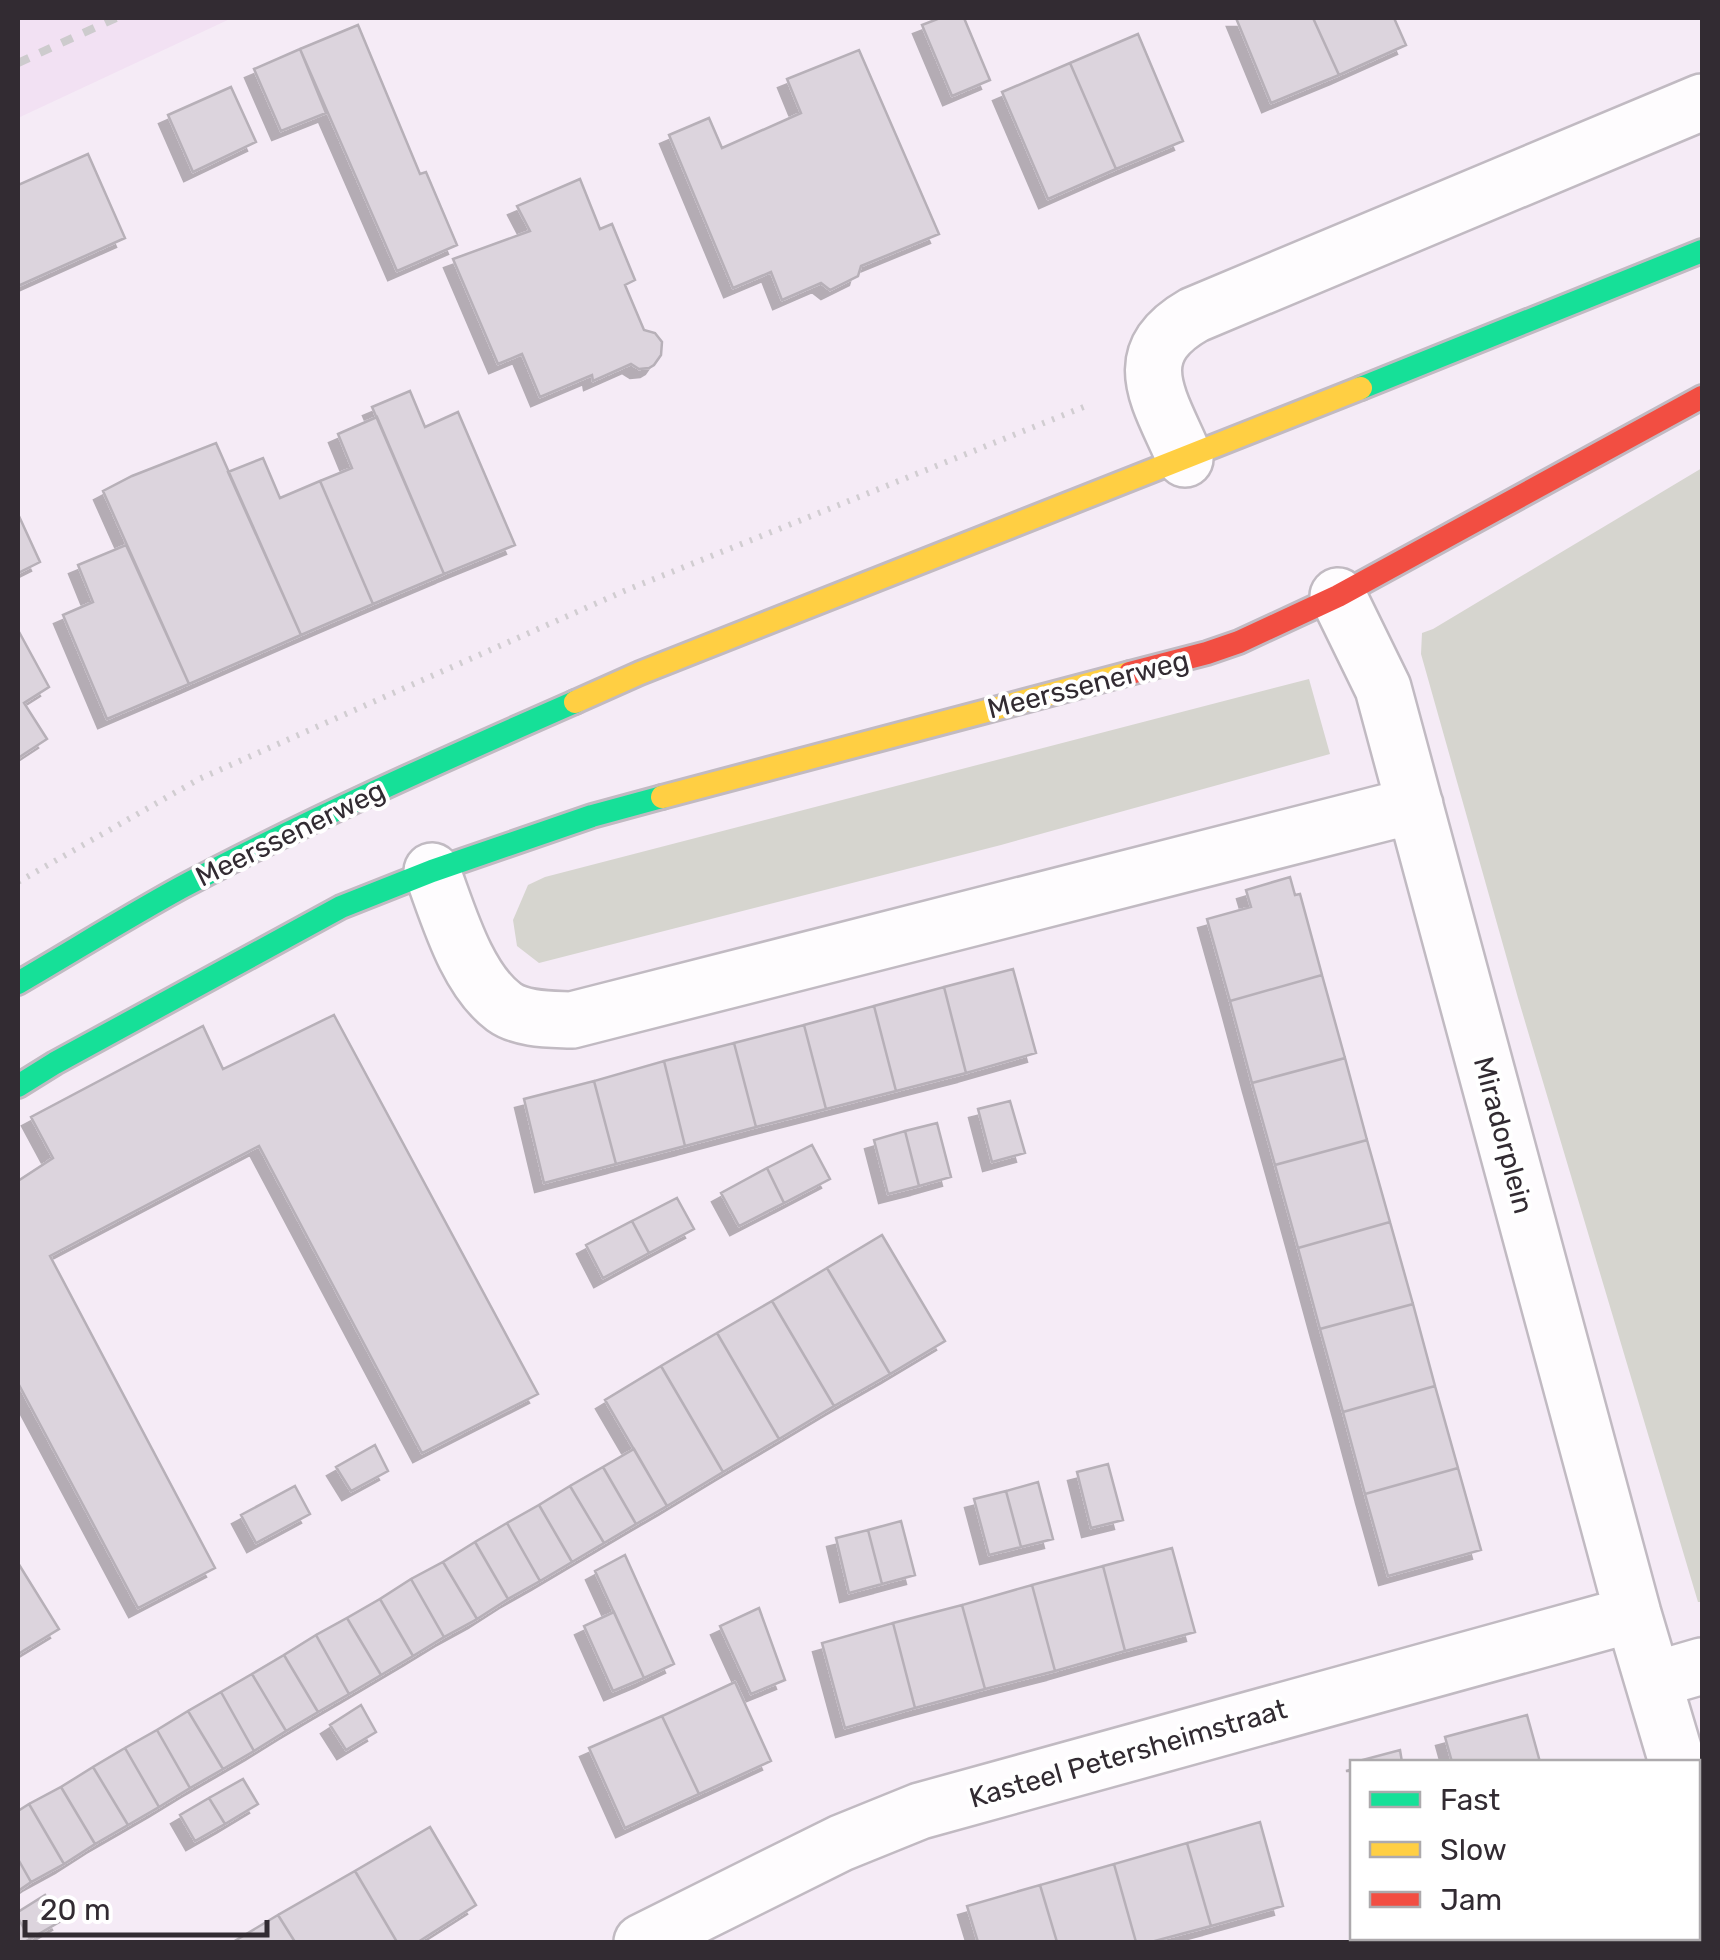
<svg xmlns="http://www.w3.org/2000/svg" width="1720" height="1960" viewBox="0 0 1720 1960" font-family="Rubik,sans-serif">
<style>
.built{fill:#f2e1f3}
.green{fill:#d6d5cf}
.building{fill:#dcd4dd;stroke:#b7b0b8;stroke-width:2.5;filter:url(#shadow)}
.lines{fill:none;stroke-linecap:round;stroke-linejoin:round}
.street-casing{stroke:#c1bac2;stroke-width:60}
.fast-casing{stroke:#c1bac2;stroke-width:28}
.slow-casing{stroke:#c1bac2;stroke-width:28}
.jam-casing{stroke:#c1bac2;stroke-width:28}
.path{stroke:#d1cdd1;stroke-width:6;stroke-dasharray:2.5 8;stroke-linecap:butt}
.street{stroke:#fefcfe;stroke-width:55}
.fast{stroke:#16e098;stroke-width:22}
.slow{stroke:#ffcf43;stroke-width:22}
.jam{stroke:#f24e42;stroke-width:22}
.rail{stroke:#cdcbcd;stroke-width:8;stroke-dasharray:12 12;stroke-linecap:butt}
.labels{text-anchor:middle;stroke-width:8;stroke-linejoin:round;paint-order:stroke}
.street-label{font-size:28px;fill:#322b32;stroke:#fff}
</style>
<defs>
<filter id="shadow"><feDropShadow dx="-9" dy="9" stdDeviation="0" flood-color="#0004"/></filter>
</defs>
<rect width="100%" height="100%" fill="#f5ebf6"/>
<path class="built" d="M 18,18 L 232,18 L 18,118 Z"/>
<path class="green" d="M 1702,468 L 1702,1602 L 1698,1602 L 1518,998 L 1421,654 L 1422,633 L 1433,629 Z
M 1309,679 L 1330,754 L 1001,845 L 539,963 L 517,946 L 513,920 L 528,885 L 545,877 Z"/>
<path class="building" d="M 940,18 L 964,18 L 990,80 L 952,96 L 922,25 Z
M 1236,18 L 1313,18 L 1339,75 L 1271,103 Z
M 1313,18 L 1394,18 L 1406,45 L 1339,75 Z
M 358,25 L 420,174 L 426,172 L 457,245 L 397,271 L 300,49 Z
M 1138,34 L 1183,141 L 1116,169 L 1070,63 Z
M 300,49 L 326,113 L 281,131 L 254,69 Z
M 859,50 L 939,234 L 861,266 L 858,276 L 830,290 L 821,283 L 782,300 L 771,272 L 733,288 L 669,135 L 709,118 L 722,148 L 801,113 L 787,79 Z
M 1070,63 L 1116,169 L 1048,199 L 1002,92 Z
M 231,87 L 256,142 L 193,172 L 168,115 Z
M 88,154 L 125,238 L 18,286 L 18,185 Z
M 580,179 L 600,229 L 612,224 L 635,280 L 625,285 L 644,330 L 655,333 L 662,342 L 661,355 L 654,365 L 649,368 L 639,369 L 631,364 L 593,381 L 592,375 L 540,397 L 522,354 L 498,364 L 453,259 L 530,231 L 517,206 Z
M 410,391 L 425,427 L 458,412 L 515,545 L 444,574 L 372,407 Z
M 377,417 L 444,574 L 373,604 L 320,481 L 352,468 L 338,434 Z
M 216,443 L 301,635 L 189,684 L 103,491 L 132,476 Z
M 263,458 L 280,498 L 320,481 L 373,604 L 301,635 L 228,472 Z
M 18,514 L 40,562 L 18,573 Z
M 126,545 L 189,684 L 107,719 L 63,615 L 93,602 L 78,565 Z
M 18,630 L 49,687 L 24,703 L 47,739 L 18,758 Z
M 1290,877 L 1295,895 L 1300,894 L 1322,975 L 1230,1001 L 1207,919 L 1251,907 L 1246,890 Z
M 1013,969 L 1036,1053 L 966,1073 L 944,987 Z
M 1322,975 L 1345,1058 L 1252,1083 L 1230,1001 Z
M 944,987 L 966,1073 L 896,1091 L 874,1006 Z
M 874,1006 L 896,1091 L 826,1109 L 804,1025 Z
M 334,1015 L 538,1394 L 422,1453 L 259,1146 L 50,1256 L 215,1568 L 138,1608 L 18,1383 L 18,1181 L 53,1158 L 31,1117 L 203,1026 L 223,1069 Z
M 804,1025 L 826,1109 L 756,1127 L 734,1043 Z
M 734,1043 L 756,1127 L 685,1146 L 664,1061 Z
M 1345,1058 L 1367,1140 L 1275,1165 L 1252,1083 Z
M 664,1061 L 685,1146 L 616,1164 L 594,1081 Z
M 594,1081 L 616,1164 L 544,1183 L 524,1099 Z
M 1010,1101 L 1025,1153 L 992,1162 L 978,1109 Z
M 937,1123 L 951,1177 L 919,1186 L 905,1131 Z
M 905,1131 L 919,1186 L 888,1194 L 874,1140 Z
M 1367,1140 L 1390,1222 L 1298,1248 L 1275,1165 Z
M 812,1145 L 830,1179 L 784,1203 L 767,1168 Z
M 767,1168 L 784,1203 L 739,1226 L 721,1193 Z
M 677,1198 L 694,1229 L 649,1253 L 632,1221 Z
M 632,1221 L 649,1253 L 603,1278 L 586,1245 Z
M 1390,1222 L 1413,1304 L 1320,1329 L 1298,1248 Z
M 882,1235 L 945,1341 L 890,1374 L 827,1268 Z
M 827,1268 L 890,1374 L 834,1406 L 772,1301 Z
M 772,1301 L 834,1406 L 779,1439 L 717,1333 Z
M 1413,1304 L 1435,1386 L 1343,1412 L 1320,1329 Z
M 717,1333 L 779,1439 L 723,1472 L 661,1366 Z
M 661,1366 L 723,1472 L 667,1506 L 605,1400 Z
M 1435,1386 L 1458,1468 L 1365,1494 L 1343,1412 Z
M 375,1445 L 388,1471 L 351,1491 L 336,1467 Z
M 634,1449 L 667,1506 L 636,1524 L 603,1467 Z
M 1108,1464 L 1123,1520 L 1091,1528 L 1077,1472 Z
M 603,1467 L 636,1524 L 604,1543 L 570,1486 Z
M 1458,1468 L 1481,1550 L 1388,1576 L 1365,1494 Z
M 1038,1482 L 1053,1539 L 1021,1547 L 1006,1491 Z
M 295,1486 L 310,1514 L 256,1543 L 241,1515 Z
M 570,1486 L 604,1543 L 572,1562 L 539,1505 Z
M 1006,1491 L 1021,1547 L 989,1555 L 974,1499 Z
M 539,1505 L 572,1562 L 540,1581 L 507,1523 Z
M 901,1521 L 915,1575 L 882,1584 L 868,1530 Z
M 507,1523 L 540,1581 L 508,1599 L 475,1542 Z
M 868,1530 L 882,1584 L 849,1593 L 836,1538 Z
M 475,1542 L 508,1599 L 477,1619 L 443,1562 Z
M 1172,1548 L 1195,1632 L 1125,1651 L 1103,1566 Z
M 625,1555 L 674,1664 L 644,1678 L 595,1571 Z
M 443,1562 L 477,1619 L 444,1637 L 411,1579 Z
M 18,1563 L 59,1629 L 18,1654 Z
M 1103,1566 L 1125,1651 L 1055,1671 L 1032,1585 Z
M 411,1579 L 444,1637 L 413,1656 L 380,1599 Z
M 1032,1585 L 1055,1671 L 985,1689 L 962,1605 Z
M 380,1599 L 413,1656 L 381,1675 L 347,1618 Z
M 962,1605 L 985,1689 L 915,1708 L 893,1623 Z
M 759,1608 L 785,1680 L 751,1694 L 720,1626 Z
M 614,1612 L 644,1678 L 613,1691 L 584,1626 Z
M 347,1618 L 381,1675 L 349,1694 L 316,1635 Z
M 893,1623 L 915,1708 L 845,1728 L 822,1643 Z
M 316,1635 L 349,1694 L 318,1712 L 284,1655 Z
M 284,1655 L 318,1712 L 286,1731 L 252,1674 Z
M 252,1674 L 286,1731 L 254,1751 L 221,1692 Z
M 735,1682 L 771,1761 L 699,1794 L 662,1716 Z
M 221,1692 L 254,1751 L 223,1769 L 188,1711 Z
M 361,1705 L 376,1732 L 346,1750 L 330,1725 Z
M 188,1711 L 223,1769 L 190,1788 L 157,1730 Z
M 1527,1715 L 1540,1762 L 1452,1762 L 1445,1737 Z
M 662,1716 L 699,1794 L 625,1828 L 589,1748 Z
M 157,1730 L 190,1788 L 159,1807 L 125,1748 Z
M 125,1748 L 159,1807 L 128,1825 L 93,1767 Z
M 1400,1750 L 1402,1762 L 1355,1762 Z
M 93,1767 L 128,1825 L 95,1844 L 61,1787 Z
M 243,1779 L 258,1804 L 225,1824 L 209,1798 Z
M 61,1787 L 95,1844 L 64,1864 L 29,1804 Z
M 209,1798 L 225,1824 L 195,1841 L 180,1815 Z
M 29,1804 L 64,1864 L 31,1882 L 18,1859 L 18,1811 Z
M 1260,1822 L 1283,1906 L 1211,1926 L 1187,1843 Z
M 430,1827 L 476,1905 L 418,1942 L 397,1942 L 355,1871 Z
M 1187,1843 L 1211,1926 L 1151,1942 L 1136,1942 L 1114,1864 Z
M 18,1859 L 31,1882 L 18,1891 Z
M 1114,1864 L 1136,1942 L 1057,1942 L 1040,1885 Z
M 355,1871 L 397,1942 L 295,1942 L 278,1915 Z
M 1040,1885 L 1057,1942 L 978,1942 L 967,1906 Z
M 45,1895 L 61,1921 L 30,1939 L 18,1918 L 18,1912 Z
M 278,1915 L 295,1942 L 233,1942 Z
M 18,1918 L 30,1939 L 24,1942 L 18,1942 Z
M 1501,1938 L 1555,1938 L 1536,1942 L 1502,1942 Z
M 1555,1938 L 1588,1938 L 1589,1942 L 1536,1942 Z"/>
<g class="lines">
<g class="street-casing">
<path id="street" d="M 1185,459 C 1161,401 1124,355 1194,315 L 1702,102
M 1338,596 L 1383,688 L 1633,1614 L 1677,1762
M 432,871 C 448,913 466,979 504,1007 C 522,1020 551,1019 572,1020 L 1415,805
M 1654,1680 L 1702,1666
M 1698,1835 L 1702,1853
M 642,1942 L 841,1843 L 920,1811 L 1633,1614"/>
</g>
<g class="fast-casing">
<path id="fast" d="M 1361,388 L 1702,251
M 18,983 C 73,951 127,917 182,887 C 310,819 443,760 575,702
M 18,1086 L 55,1063 L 341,907 L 432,871 L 592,816 L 662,797"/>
</g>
<g class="slow-casing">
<path id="slow" d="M 575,702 L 640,673 L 1361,388
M 662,797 L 1130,673"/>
</g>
<g class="jam-casing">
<path id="jam" d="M 1130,673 L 1207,653 L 1239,642 L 1338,596 L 1702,397"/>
</g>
<path class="path" d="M 18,882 L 199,779 L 624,591 L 1086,406"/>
<use href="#street" class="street"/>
<use href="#fast" class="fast"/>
<use href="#slow" class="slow"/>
<use href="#jam" class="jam"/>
<path class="rail" d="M 18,63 L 116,18"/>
</g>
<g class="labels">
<g class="street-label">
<text transform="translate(1088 684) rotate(-14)" y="10">Meerssenerweg</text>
<text transform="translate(290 833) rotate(-26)" y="10">Meerssenerweg</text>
<text transform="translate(1504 1135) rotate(75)" y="10">Miradorplein</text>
<text transform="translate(1128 1753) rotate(-16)" y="10">Kasteel Petersheimstraat</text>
</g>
</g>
<rect width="1720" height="1960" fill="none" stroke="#322b32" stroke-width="40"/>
<rect x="1350" y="1760" width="350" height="180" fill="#ffffff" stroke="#adaaad" stroke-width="2.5"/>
<rect x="1370" y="1792" width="50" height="15" fill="#16e098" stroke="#adaaad" stroke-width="2.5"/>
<text x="1440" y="1810" font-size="30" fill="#322b32">Fast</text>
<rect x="1370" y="1842" width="50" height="15" fill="#ffcf43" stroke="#adaaad" stroke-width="2.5"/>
<text x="1440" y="1860" font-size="30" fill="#322b32">Slow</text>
<rect x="1370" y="1892" width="50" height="15" fill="#f24e42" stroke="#adaaad" stroke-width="2.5"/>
<text x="1440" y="1910" font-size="30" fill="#322b32">Jam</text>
<path d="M25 1920v15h242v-15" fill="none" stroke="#322b32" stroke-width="5"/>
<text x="40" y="1920" font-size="30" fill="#322b32" stroke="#ffffff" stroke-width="8" paint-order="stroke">20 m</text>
</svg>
